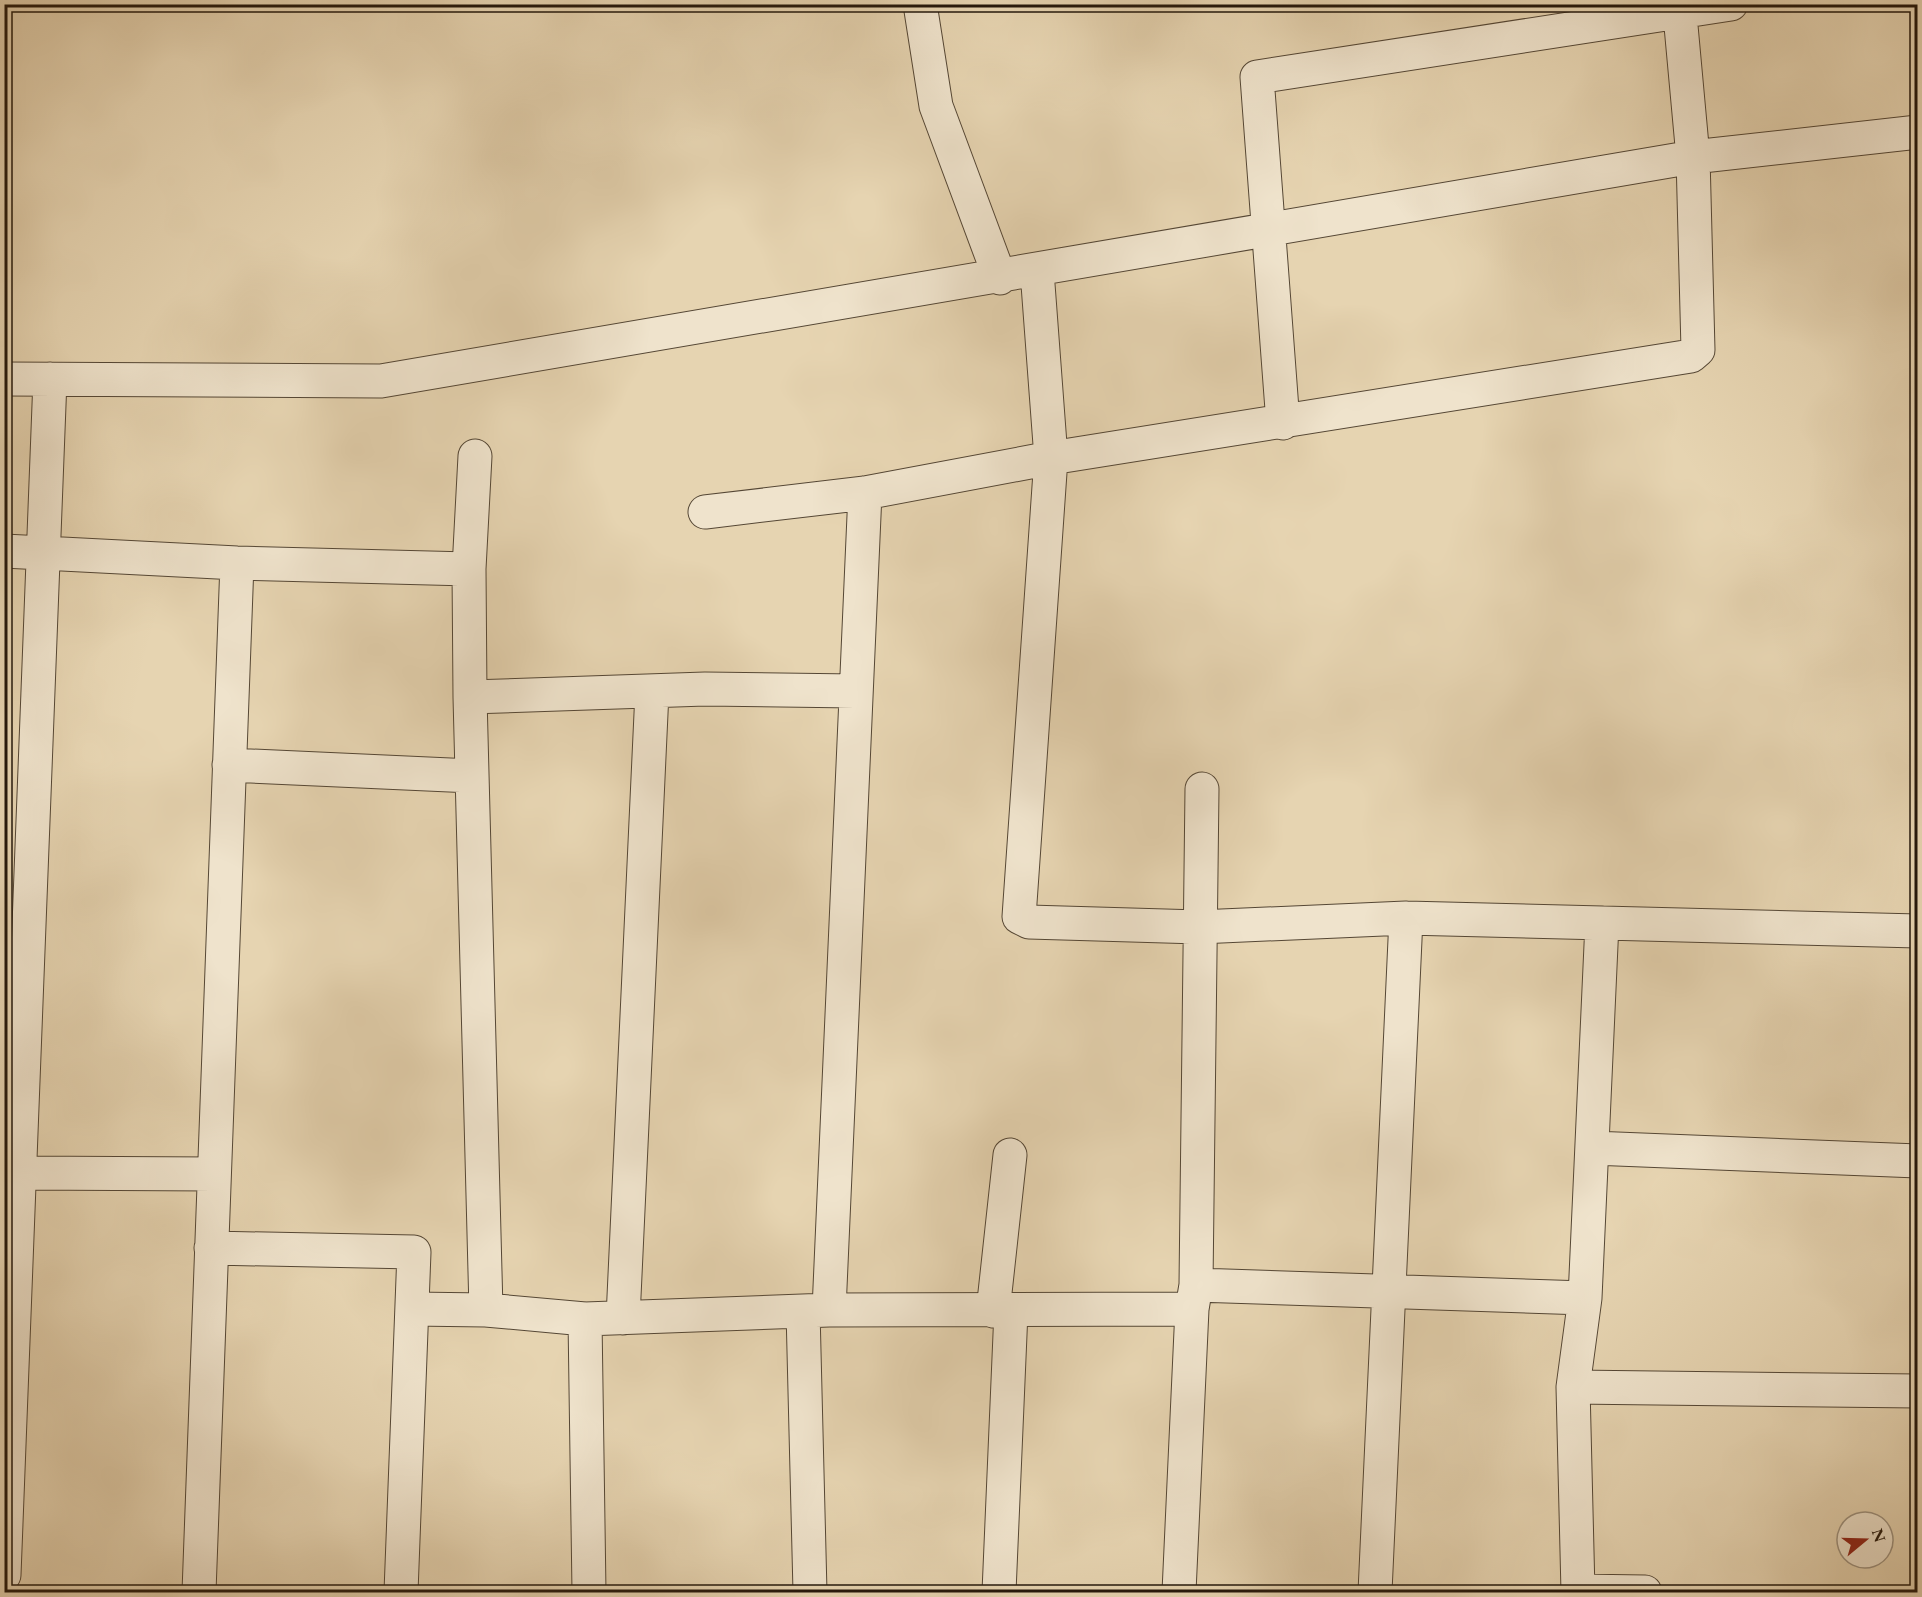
<svg xmlns="http://www.w3.org/2000/svg" width="1922" height="1597" viewBox="0 0 1922 1597" font-family="'EB Garamond',serif">
<style>
.lines{fill:none;stroke-linecap:round;stroke-linejoin:round}
.minor-casing{stroke:#554735;stroke-width:35}
.minor{stroke:#efe3cc;stroke-width:33}
</style>
<rect width="100%" height="100%" fill="#e6d4b1"/>
<filter id="stains"><feTurbulence type="fractalNoise" baseFrequency=".00333" numOctaves="4"/><feColorMatrix values="0 0 0 0 .2 0 0 0 0 .09 0 0 0 0 .02 0 0 0 .5 -.17"/></filter>
<radialGradient id="worn" r=".72"><stop offset=".6" stop-color="#630" stop-opacity="0"/><stop offset="1" stop-color="#630" stop-opacity=".3"/></radialGradient>
<g class="lines">
<g class="minor-casing">
<path id="minor" d="M 920,4 L 936,106 L 1000,278
M 1037,271 L 1051,458 L 1019,917 L 1029,922 L 1199,927 L 1406,918 L 1918,931
M 4,379 L 381,381 L 1693,157 L 1918,132
M 1283,423 L 1257,77 L 1731,4
M 475,456 L 469,569 L 470,697 L 486,1310
M 705,512 L 865,493 L 1051,458 L 1691,356 L 1698,350 L 1693,157 L 1679,4
M 4,551 L 237,563 L 469,569
M 470,697 L 705,689 L 855,691
M 229,765 L 472,776
M 1592,1148 L 1918,1161
M 20,1173 L 214,1174
M 211,1248 L 414,1252 L 401,1592
M 1196,1285 L 1585,1298
M 412,1309 L 486,1310 L 585,1319 L 829,1310 L 1192,1309
M 829,1310 L 865,493
M 803,1311 L 810,1592
M 993,1311 L 1010,1155
M 623,1318 L 652,692
M 585,1319 L 589,1592
M 1573,1387 L 1918,1391
M 4,1575 L 50,379
M 1578,1591 L 1645,1592
M 199,1592 L 237,563
M 999,1592 L 1011,1311
M 1179,1592 L 1192,1309 L 1196,1285 L 1202,789
M 1375,1592 L 1406,918
M 1578,1592 L 1573,1387 L 1585,1298 L 1602,923"/>
</g>
<use href="#minor" class="minor"/>
</g>
<rect width="1922" height="1597" fill="none" stroke="#e6d4b1" stroke-width="24"/>
<rect x="6" y="6" width="1910" height="1585" fill="none" stroke="#25180c" stroke-width="3"/>
<rect x="12" y="12" width="1898" height="1573" fill="none" stroke="#25180c" stroke-width="1.5"/>
<g transform="translate(1865 1540) rotate(71)"><circle r="28" fill="#efe3cc" stroke="#9e927f" stroke-width="1.5"/>
<path d="M0-4.5L10 22L0 15L-10 22Z" fill="#8f2418"/>
<text y="-9" font-size="16" font-weight="bold" text-anchor="middle" fill="#25180c">N</text>
</g>
<rect width="100%" height="100%" filter="url(#stains)"/>
<rect width="100%" height="100%" fill="url(#worn)"/>
</svg>
